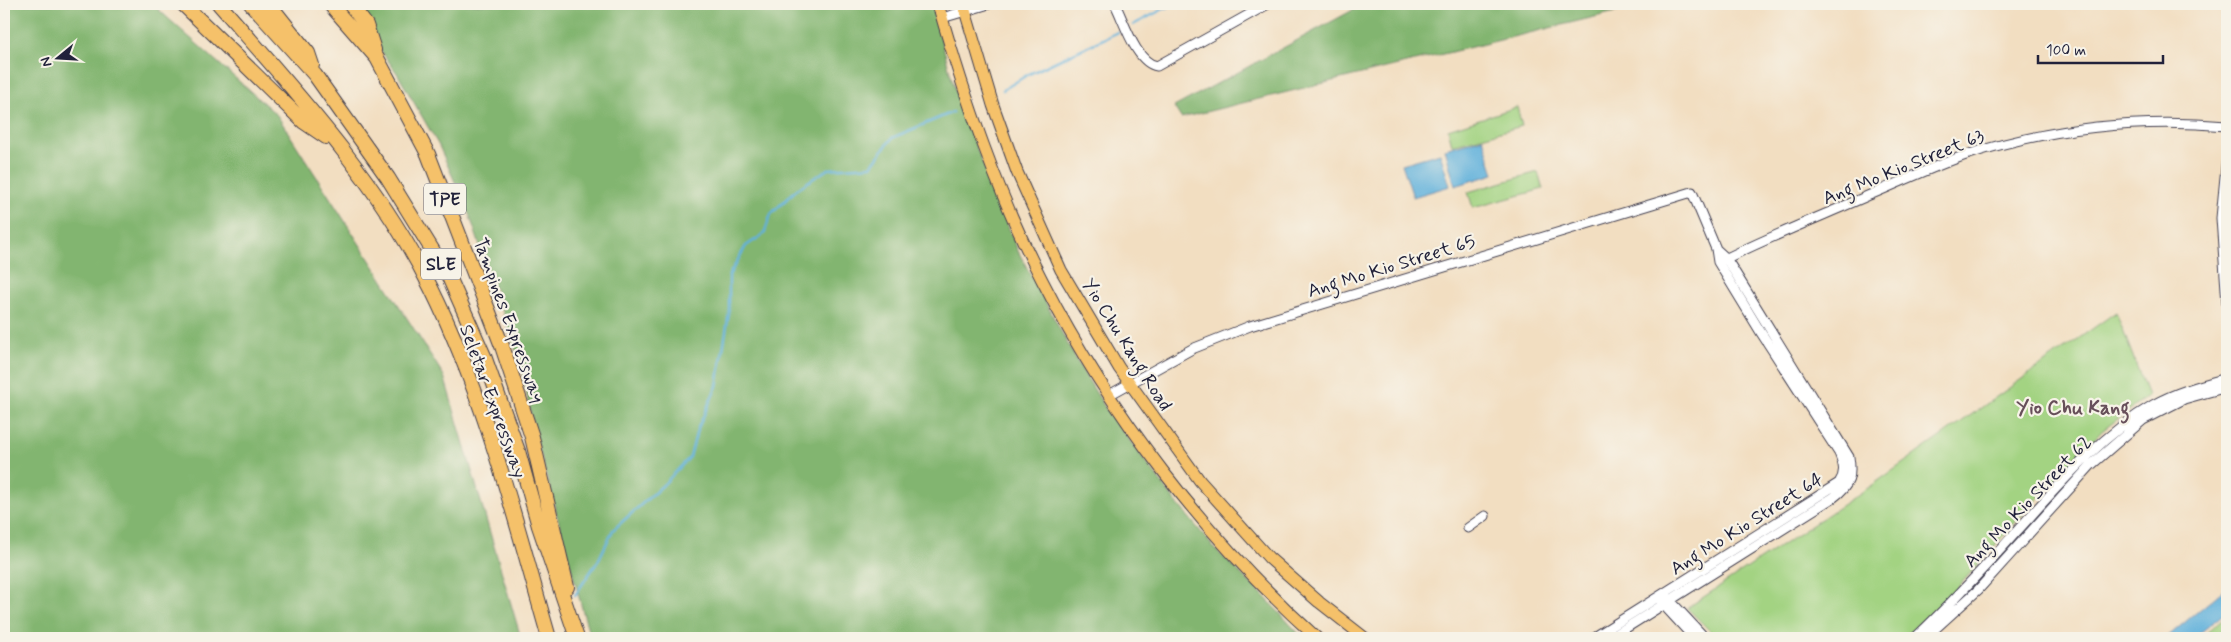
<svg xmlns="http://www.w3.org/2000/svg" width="2231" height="642" viewBox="0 0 2231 642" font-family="Mynerve,sans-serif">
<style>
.green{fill:#a3d382;stroke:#627a5e}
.forest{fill:#82b570;stroke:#526c56}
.water{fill:#60b1db;stroke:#416a8b}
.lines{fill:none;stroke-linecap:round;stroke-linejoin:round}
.stream{stroke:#60b1db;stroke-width:2.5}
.minor-casing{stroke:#413e4f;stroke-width:11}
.major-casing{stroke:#413e4f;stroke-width:13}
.highway-casing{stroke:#413e4f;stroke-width:16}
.minor{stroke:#fff;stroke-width:9}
.major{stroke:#f5c16b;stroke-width:11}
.highway{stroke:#f5c16b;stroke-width:14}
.labels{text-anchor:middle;stroke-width:4.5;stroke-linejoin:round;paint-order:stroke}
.shield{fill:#f7f3e8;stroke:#62616f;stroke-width:1}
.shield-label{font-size:18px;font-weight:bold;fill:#22223b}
.street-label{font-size:19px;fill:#22223b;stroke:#f7f3e8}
.neighbourhood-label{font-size:20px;font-weight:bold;fill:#674f5a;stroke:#f7f3e8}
</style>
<rect width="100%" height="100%" fill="#f7f3e8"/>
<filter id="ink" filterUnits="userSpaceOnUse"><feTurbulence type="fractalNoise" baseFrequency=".02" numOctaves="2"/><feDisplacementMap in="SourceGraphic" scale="10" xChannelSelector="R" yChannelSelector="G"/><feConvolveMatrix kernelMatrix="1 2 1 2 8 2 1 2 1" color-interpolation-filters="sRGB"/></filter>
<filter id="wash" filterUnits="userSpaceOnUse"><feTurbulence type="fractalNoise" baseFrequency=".0096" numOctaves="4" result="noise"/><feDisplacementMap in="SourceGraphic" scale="20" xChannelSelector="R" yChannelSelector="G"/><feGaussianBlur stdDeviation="1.12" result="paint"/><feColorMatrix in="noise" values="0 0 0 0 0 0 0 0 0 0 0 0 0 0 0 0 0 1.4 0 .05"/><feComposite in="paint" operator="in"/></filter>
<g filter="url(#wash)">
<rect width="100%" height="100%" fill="#f2dec1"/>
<path class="green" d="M 1517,107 L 1522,126 L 1452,145 L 1448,129 Z
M 1538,172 L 1543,189 L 1473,208 L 1468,192 Z
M 2116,312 L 2148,396 L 2102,431 L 2023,514 L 1950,596 L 1903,638 L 1717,638 L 1687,608 L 1871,486 Z
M 2227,616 L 2227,638 L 2200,638 Z"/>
<path class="forest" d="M 4,4 L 152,4 L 277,115 L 444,376 L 521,638 L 4,638 Z
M 342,4 L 932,4 L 951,76 L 964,117 L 1018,251 L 1078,363 L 1106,409 L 1176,502 L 1217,551 L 1262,594 L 1303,638 L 590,638 L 533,426 L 521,365 L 468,211 L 439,146 L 397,73 L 365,29 Z
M 1364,4 L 1648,4 L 1181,118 L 1174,107 Z"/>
<path class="water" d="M 1483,138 L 1494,174 L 1455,186 L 1445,149 Z
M 1440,153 L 1450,186 L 1413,197 L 1402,164 Z
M 2227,587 L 2227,611 L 2194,638 L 2166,638 Z"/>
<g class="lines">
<path class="stream" d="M 1133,25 L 1173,4
M 1003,90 L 1027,75 L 1118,32
M 575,595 L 598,561 L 613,530 L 663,485 L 690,457 L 697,430 L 717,386 L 729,313 L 729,275 L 746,246 L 764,234 L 771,214 L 797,189 L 828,169 L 871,166 L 892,138 L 953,112"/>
</g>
</g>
<g filter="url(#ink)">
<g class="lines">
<g class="minor-casing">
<path id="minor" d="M 1115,4 C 1124,21 1136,63 1157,66 L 1268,4
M 942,18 L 989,4
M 2227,156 L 2221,218 L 2227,304
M 1723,260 C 1771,236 1822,216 1872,194 C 1903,181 1934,166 1966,155 C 2050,128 2139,118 2227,126
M 1109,395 L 1192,349 L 1250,326 L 1692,192 L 1716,249 L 1718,262 L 1760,331 L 1839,453 C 1844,465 1846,473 1839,483 L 1593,638
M 1468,528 L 1485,516
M 1666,596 L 1705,638
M 1659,600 L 1694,638
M 1610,638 L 1834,497 C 1850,485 1852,476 1849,457 L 1726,258 L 1716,249
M 1915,638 C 1951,604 1984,568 2017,531 C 2058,486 2100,436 2153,405 C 2176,392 2202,385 2227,378
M 1925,638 L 1978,590 L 2091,465 L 2143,420 L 2184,399 L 2227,387"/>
</g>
<g class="major-casing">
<path id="major" d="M 938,4 C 965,98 997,193 1042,280 C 1110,414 1206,538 1317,638
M 963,4 L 993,105 L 1017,172 L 1061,270 L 1119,368 L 1200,481 L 1269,558 L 1319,602 L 1365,638"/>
</g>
<g class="highway-casing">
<path id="highway" d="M 183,4 L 304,122 L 326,137
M 219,4 C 296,92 379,182 431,288 C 486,399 515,520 549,638
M 251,4 L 315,75 L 388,178 L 449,277 L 484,356 L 518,451 L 539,526 L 577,638
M 269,4 L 308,53 L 312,65
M 330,4 L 377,58 L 428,154 L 502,346 L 532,437 L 567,587
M 350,4 L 366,25 L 374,50"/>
</g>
<use href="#minor" class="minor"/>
<use href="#major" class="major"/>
<use href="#highway" class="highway"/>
</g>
</g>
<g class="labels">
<g class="shield">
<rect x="424" y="183.5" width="42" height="31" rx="4"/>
<rect x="421" y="248.5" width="40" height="31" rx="4"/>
</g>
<g class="shield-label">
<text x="445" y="205">TPE</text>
<text x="441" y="270">SLE</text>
</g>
<g class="street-label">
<text transform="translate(1903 166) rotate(-22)" y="7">Ang Mo Kio Street 63</text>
<text transform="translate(1391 265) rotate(-17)" y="7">Ang Mo Kio Street 65</text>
<text transform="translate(510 320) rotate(70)" y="7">Tampines Expressway</text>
<text transform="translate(1128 344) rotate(58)" y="7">Yio Chu Kang Road</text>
<text transform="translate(494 401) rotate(70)" y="7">Seletar Expressway</text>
<text transform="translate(2027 501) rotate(-46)" y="7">Ang Mo Kio Street 62</text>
<text transform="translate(1746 523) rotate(-32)" y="7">Ang Mo Kio Street 64</text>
</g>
<g class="neighbourhood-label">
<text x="2073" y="414">Yio Chu Kang</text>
</g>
</g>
<rect width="2231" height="642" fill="none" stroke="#f7f3e8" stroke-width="20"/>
<g transform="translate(58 58) rotate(252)" stroke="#f7f3e8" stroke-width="4" paint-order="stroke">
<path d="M0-4L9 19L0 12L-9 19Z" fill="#22223b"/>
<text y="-8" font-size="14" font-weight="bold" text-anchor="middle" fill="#22223b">N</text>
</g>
<path d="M2038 55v8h125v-8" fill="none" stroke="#22223b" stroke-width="2.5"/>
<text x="2046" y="55" font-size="15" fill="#22223b" stroke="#f7f3e8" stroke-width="4" paint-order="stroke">100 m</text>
</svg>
